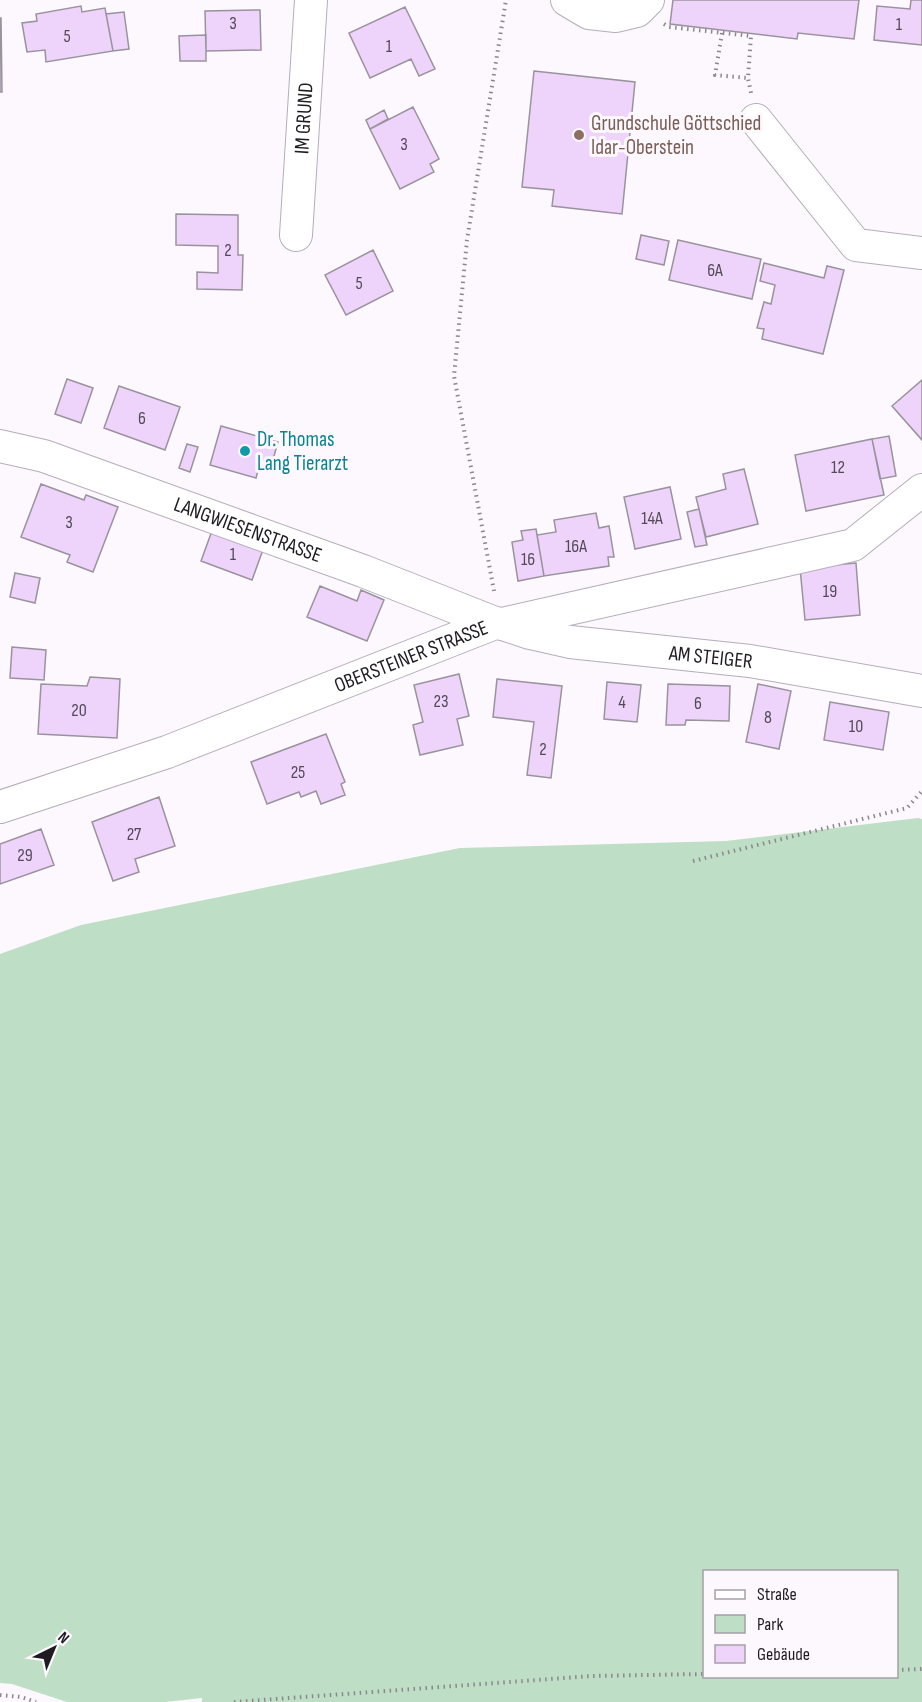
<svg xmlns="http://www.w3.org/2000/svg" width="922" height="1702" viewBox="0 0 922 1702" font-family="'Sofia Sans Condensed',sans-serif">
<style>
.green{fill:#bedec6;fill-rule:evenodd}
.building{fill:#eed4fb;stroke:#9a929d;stroke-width:1.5}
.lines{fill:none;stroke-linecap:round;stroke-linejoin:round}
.minor-casing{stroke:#b5adba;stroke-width:34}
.path{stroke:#8b888d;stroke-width:4;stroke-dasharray:1.5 4.5;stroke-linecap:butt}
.minor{stroke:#fff;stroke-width:32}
.education-dot{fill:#8d6e63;stroke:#fcf8fe;stroke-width:2}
.culture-dot{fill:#0f9aa8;stroke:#fcf8fe;stroke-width:2}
.labels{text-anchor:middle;stroke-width:6;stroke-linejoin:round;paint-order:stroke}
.number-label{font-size:18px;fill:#534a58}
.street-label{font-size:21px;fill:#1f1c21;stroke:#fcf8fe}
.education-label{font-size:21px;fill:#785e54;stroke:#fcf8fe;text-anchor:start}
.culture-label{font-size:21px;fill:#0d838f;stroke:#fcf8fe;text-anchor:start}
</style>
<rect width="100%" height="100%" fill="#fcf8fe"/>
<path class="green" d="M 918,818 L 922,819 L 922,1702 L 202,1702 L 202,1698 L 165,1702 L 67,1702 L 12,1684 L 0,1683 L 0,954 L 81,925 L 460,848 L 726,841 ZM 704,1572 L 896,1572 L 896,1676 L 704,1676 Z"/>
<path class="building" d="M 673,0 L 859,0 L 854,39 L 798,33 L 797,39 L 670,24 Z
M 911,0 L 922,0 L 922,45 L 874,40 L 877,6 L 910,9 Z
M 81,6 L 82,12 L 105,8 L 113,51 L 46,62 L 45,50 L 27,52 L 22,23 L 37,21 L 36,14 Z
M 405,7 L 435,69 L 419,76 L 411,59 L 370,78 L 349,33 Z
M 260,10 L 261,50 L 206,51 L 205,11 Z
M 124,12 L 129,49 L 113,51 L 106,14 Z
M 0,18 L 1,18 L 2,92 L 0,92 Z
M 206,35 L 206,61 L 180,61 L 179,36 Z
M 534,71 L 635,82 L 622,214 L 552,206 L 554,190 L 522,187 Z
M 413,107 L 439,159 L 430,164 L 434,172 L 400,189 L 370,129 Z
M 384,110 L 388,119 L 370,129 L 366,120 Z
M 176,214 L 238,215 L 238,255 L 243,255 L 242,290 L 197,289 L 197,272 L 218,273 L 218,246 L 176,245 Z
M 641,235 L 669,241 L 664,265 L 636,259 Z
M 678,240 L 761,259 L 752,299 L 669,280 Z
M 373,250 L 393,291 L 346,315 L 325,275 Z
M 764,263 L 824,278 L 827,266 L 844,270 L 823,354 L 762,339 L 764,329 L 757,328 L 764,302 L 771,304 L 775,285 L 760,281 Z
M 67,379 L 93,388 L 81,423 L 55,414 Z
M 922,380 L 922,440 L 892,406 Z
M 119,386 L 180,407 L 165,450 L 104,428 Z
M 221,426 L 278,442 L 272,463 L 261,460 L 256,478 L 210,465 Z
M 889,436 L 896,476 L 880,479 L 872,439 Z
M 872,439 L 884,495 L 806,511 L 795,455 Z
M 187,444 L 198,447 L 190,472 L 179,468 Z
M 744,469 L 758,524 L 706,537 L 696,497 L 726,489 L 723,474 Z
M 41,484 L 84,500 L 86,495 L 118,507 L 93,572 L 67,562 L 70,555 L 21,537 Z
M 670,487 L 681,539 L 635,549 L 624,497 Z
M 699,509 L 707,545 L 695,547 L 687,512 Z
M 596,513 L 599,528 L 609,526 L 614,557 L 608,557 L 609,566 L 544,576 L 537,535 L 556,532 L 554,520 Z
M 213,528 L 264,547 L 252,580 L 201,561 Z
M 536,529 L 544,576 L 518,581 L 512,542 L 523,540 L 521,531 Z
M 856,563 L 860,615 L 805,620 L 800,568 Z
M 15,573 L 40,578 L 35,603 L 10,597 Z
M 320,586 L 357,601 L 361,590 L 384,600 L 367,641 L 307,617 Z
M 12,647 L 46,650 L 44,680 L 10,678 Z
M 459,674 L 469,716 L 457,719 L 463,745 L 420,755 L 413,725 L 423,722 L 414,685 Z
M 90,677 L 120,679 L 117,738 L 38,734 L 41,684 L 87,686 Z
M 497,679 L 562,686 L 551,778 L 527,775 L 534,722 L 493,717 Z
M 607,682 L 641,685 L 637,722 L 604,719 Z
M 668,684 L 730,686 L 729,721 L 686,720 L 685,725 L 666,725 Z
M 758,684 L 791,691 L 779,749 L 746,742 Z
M 830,702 L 889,712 L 883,750 L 824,740 Z
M 326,734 L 345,782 L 341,784 L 345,795 L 321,804 L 316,791 L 301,797 L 299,792 L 267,804 L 251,762 Z
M 159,797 L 175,846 L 135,859 L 139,872 L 113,881 L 92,822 Z
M 41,829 L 54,865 L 0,884 L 0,844 Z"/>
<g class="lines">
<g class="minor-casing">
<g id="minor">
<path d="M 567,0 L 589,13 L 616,16 L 637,11 L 648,0"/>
<path d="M 756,120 L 856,245 L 922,253"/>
<path id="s1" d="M 296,235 L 311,0"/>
<path id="s2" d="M 0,446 L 44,456 L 363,571 L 495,623"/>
<path id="s3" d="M 506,625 L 530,633 L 570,642 L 750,661 L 922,691"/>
<path id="s4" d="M 0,807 L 167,752 L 495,623 L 502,624 L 853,545 L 922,490"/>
</g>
</g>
<path class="path" d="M 664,24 L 669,27 L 751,36 L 748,78 L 751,93
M 722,33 L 715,75 L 748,78
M 494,591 L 454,376 L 467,240 L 506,0
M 693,861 L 907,808 L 922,791
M 896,1670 L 922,1669
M 0,1695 L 21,1697 L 36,1702
M 234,1702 L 592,1676 L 704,1674"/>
<use href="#minor" class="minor"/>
</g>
<circle class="education-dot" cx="579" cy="135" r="6"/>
<circle class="culture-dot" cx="245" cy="451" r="6"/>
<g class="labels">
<g class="number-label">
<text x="233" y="29">3</text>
<text x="899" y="30">1</text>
<text x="67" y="42">5</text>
<text x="389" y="52">1</text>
<text x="404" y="150">3</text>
<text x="228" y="256">2</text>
<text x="715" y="276">6A</text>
<text x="359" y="289">5</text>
<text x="142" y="424">6</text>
<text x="838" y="473">12</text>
<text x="652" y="524">14A</text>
<text x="69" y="528">3</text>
<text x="576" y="552">16A</text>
<text x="233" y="560">1</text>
<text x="528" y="565">16</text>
<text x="830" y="597">19</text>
<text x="441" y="707">23</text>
<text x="622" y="708">4</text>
<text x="698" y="709">6</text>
<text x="79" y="716">20</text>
<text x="768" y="723">8</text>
<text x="856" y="732">10</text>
<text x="543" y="755">2</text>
<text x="298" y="778">25</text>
<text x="134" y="840">27</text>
<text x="25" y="861">29</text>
</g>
<g class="street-label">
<text dy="7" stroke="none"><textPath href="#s1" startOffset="117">IM GRUND</textPath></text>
<text dy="7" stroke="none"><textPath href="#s2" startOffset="262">LANGWIESENSTRASSE</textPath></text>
<text dy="7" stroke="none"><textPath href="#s4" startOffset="438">OBERSTEINER STRASSE</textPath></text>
<text dy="7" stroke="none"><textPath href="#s3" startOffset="208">AM STEIGER</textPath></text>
</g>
<g class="education-label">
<text x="591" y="130">Grundschule Göttschied<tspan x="591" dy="24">Idar-Oberstein</tspan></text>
</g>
<g class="culture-label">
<text x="257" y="446">Dr. Thomas<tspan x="257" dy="24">Lang Tierarzt</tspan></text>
</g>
</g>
<rect x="703" y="1570" width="195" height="108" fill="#fcf8fe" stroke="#a4a0a6" stroke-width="1.5"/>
<rect x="715" y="1590" width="30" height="9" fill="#ffffff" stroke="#a4a0a6" stroke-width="1.5"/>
<text x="757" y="1600" font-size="18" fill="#1f1c21">Straße</text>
<rect x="715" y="1615" width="30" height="18" fill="#bedec6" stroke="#a4a0a6" stroke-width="1.5"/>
<text x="757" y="1630" font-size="18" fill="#1f1c21">Park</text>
<rect x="715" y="1645" width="30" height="18" fill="#eed4fb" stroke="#a4a0a6" stroke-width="1.5"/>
<text x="757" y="1660" font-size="18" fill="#1f1c21">Gebäude</text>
<g transform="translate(54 1648) rotate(43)" stroke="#fcf8fe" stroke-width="4.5" paint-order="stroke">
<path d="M0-4.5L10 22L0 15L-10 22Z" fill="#1f1c21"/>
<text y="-9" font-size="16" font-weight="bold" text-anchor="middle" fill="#1f1c21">N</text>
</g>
</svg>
